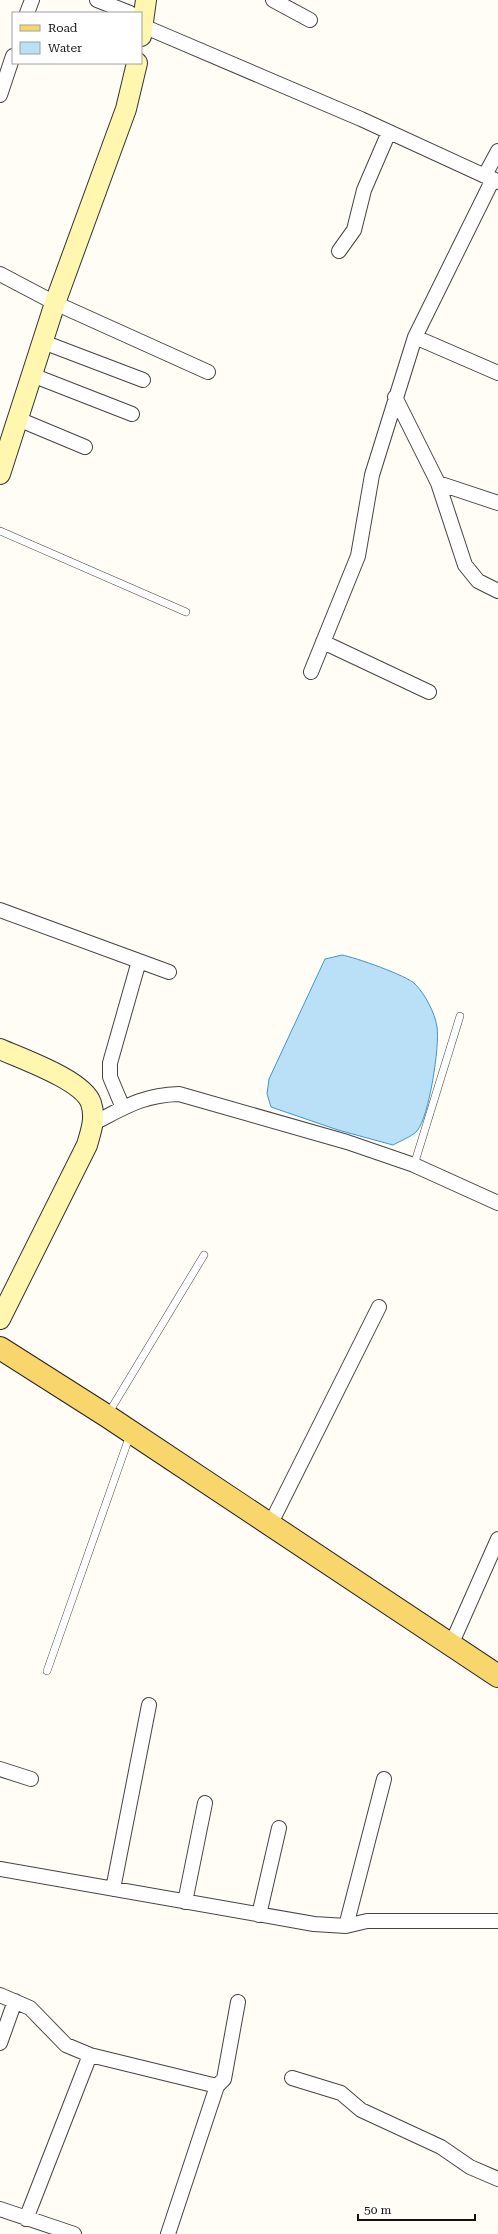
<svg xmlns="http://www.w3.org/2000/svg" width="498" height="2234" viewBox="0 0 498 2234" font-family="'Roboto Serif',serif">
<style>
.water{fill:#b9e0f7;stroke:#3f96cf}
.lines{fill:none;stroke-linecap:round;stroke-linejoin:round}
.lane-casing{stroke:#444;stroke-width:8}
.street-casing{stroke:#444;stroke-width:16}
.secondary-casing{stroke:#333;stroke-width:22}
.primary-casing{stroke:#222;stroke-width:24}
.lane{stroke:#fff;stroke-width:7}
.street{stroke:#fff;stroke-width:14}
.secondary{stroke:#fff6b0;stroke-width:20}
.primary{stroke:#f9d66b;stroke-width:22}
</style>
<rect width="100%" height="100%" fill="#fffdf5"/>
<path class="water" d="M 342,955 C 354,957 408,976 415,984 C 425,994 435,1013 437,1027 C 440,1046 429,1117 417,1131 C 411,1137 400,1141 393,1145 L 338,1130 L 271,1107 L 267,1094 L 269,1079 L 325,959 Z"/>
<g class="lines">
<g class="lane-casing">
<path id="lane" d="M 0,531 L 186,612
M 414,1165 L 460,1016
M 108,1414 L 204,1255
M 47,1671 L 130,1435"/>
</g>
<g class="street-casing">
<path id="street" d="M 97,0 L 130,13
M 273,0 L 310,20
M 27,13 L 32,0
M 143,26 L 361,119 L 498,182
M 0,95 L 13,56
M 485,175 L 498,151
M 339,251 L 354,230 L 364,190 L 389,132
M 0,274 L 55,303 L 208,372
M 415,337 L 498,373
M 43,342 L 143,380
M 32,375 L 132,414
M 395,397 L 438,483 L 465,565 L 478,581 L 498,591
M 18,419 L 85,447
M 438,483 L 498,503
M 323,642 L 429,692
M 311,672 L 358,556 L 372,475 L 415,337 L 493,179
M 0,910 L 169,972
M 123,1108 L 110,1077 L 110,1063 L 139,961
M 94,1123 C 125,1107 143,1095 179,1094 L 347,1142 L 414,1165 L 498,1203
M 270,1525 L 379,1307
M 451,1645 L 498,1539
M 0,1769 L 31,1779
M 0,1869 L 314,1924 L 346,1926 L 367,1921 L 498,1921
M 113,1889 L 149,1705
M 185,1902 L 205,1803
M 259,1915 L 279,1828
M 346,1926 L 384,1779
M 0,1995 L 30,2008 L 66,2045 L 90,2055 L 217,2086 L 224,2079 L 238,2002
M 0,2043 L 15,2001
M 292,2078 L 341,2093 L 361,2110 L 441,2147 L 470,2167 L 498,2179
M 0,2209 L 74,2234
M 26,2219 L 90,2055
M 168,2234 L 217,2086"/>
</g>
<g class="secondary-casing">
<path id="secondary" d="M 141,36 L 146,0
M 0,474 L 55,303 L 126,109 L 137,63
M 0,1049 C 22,1059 83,1080 91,1103 C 96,1118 91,1131 87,1145 L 0,1319"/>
</g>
<g class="primary-casing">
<path id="primary" d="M 0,1348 L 107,1416 L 498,1676"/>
</g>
<use href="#lane" class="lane"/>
<use href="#street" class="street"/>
<use href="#secondary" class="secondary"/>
<use href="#primary" class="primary"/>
</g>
<rect x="12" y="12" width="130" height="52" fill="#ffffff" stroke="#a0a0a0"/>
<rect x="20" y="25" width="20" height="6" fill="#f9d66b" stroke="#a0a0a0"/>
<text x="48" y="32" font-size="12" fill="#111111">Road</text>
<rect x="20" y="42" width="20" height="12" fill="#b9e0f7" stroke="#a0a0a0"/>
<text x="48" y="52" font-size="12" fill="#111111">Water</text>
<path d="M358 2214v6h117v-6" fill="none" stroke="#111111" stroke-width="2"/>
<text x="364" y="2214" font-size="12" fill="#111111" stroke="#ffffff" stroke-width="3" paint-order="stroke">50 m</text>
</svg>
